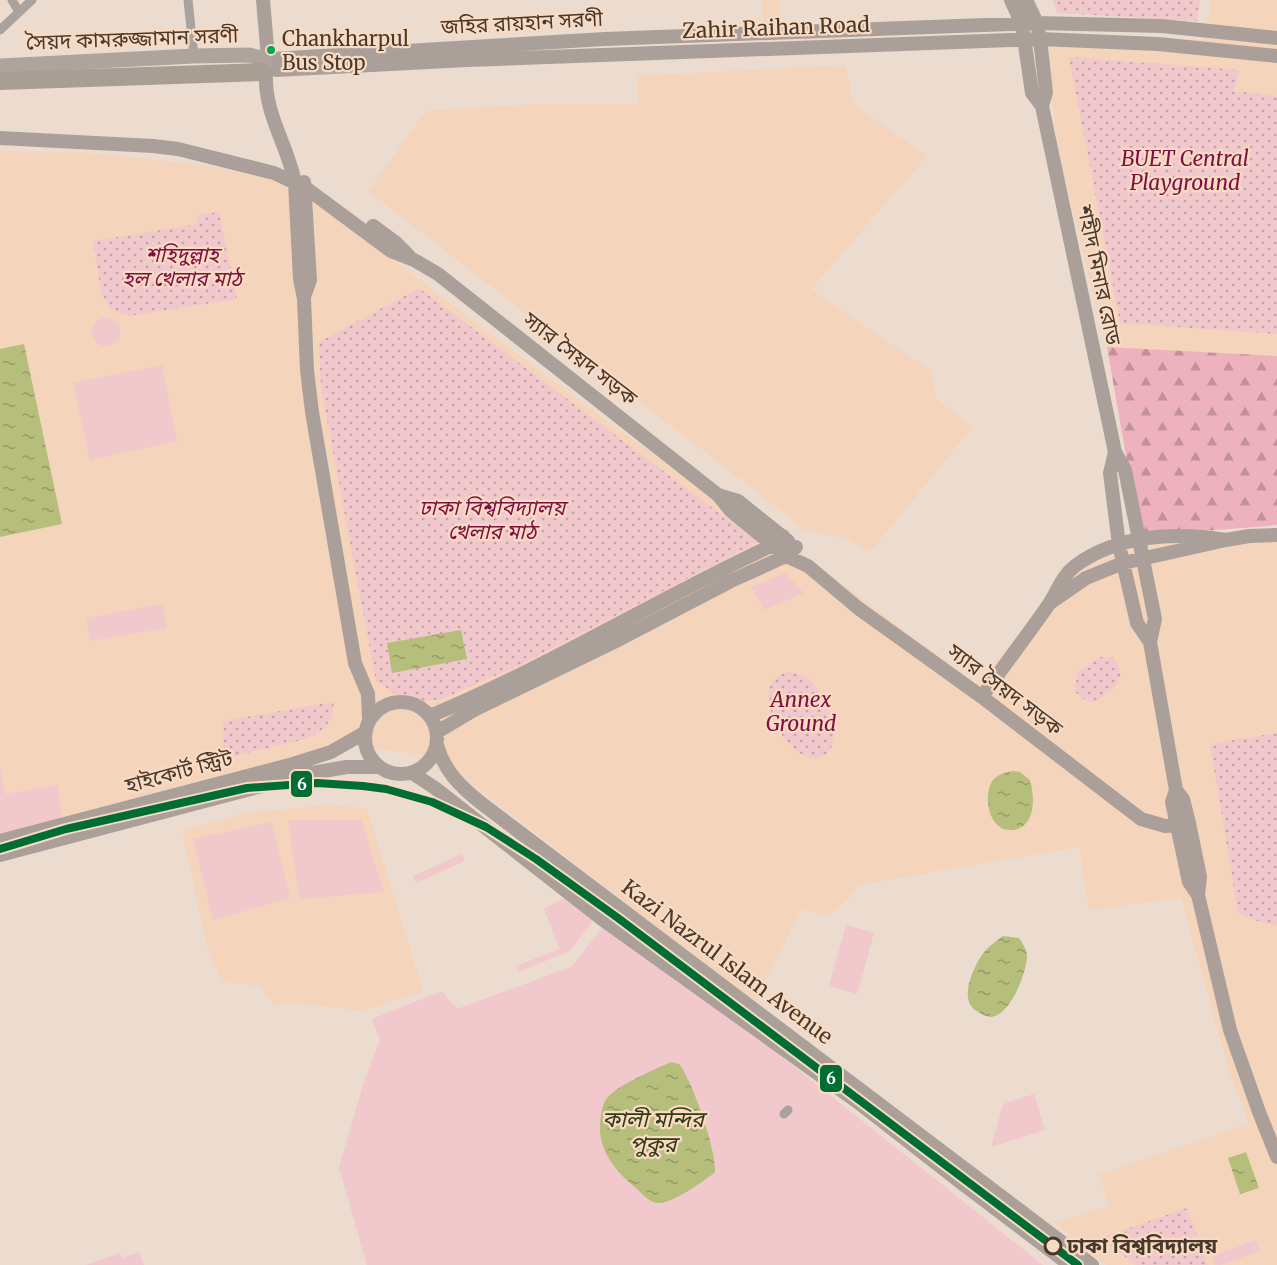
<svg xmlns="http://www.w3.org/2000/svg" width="1277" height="1265" viewBox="0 0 1277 1265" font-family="Merriweather,'Noto Sans Bengali',serif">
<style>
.built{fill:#f5d4bc}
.green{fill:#f1c8cc}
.forest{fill:url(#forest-firs)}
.park{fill:url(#park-dots)}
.water{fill:url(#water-ripples)}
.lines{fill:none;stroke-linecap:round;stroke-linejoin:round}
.street{stroke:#aaa29c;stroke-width:9}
.secondary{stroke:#aaa099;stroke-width:14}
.primary{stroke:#aea49b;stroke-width:15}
.highway{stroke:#a99e94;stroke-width:18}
.metro-1-casing{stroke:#f9dac2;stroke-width:12}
.metro-1{stroke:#006e34;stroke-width:8}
.bus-dot{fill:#00a651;stroke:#f9dac2;stroke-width:2}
.stop-dot{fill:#f9dac2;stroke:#47382c;stroke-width:3}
.labels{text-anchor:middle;stroke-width:4.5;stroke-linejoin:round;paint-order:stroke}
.bus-label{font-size:20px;fill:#47382c;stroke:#f9dac2;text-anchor:start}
.street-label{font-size:21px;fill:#47382c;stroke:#f9dac2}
.park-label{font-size:21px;font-style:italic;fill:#7e0e43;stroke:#f9dac2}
.stop-label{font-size:21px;font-weight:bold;fill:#47382c;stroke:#f9dac2;text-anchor:start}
.water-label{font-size:22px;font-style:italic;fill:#323a14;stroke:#f9dac2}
.line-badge{stroke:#f9dac2;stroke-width:2}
.badge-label{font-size:16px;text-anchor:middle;font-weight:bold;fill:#fff}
</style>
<defs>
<pattern id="forest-firs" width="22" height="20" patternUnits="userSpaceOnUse" patternTransform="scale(1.5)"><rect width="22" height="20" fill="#edb2bd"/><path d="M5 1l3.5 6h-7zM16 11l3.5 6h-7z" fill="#c2929a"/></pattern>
<pattern id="park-dots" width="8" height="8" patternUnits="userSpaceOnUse" patternTransform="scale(1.5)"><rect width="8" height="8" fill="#f1c8cc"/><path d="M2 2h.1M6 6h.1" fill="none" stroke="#c5a3a6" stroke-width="1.8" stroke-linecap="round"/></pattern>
<pattern id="water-ripples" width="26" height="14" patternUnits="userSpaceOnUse" patternTransform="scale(1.5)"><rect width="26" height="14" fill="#b6be7c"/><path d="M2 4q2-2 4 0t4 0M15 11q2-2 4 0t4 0" fill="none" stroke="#969b66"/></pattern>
</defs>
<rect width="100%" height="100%" fill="#ecdbcf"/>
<path class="built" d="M 761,0 L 779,0 L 781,23 L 764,25 Z
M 1211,0 L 1277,0 L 1277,525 L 1140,536 L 1112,369 L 1061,162 L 1042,38 L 1206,40 Z
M 846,65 L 853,104 L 927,156 L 806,295 L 812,290 L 931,371 L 937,399 L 973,427 L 870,552 L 847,539 L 807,531 L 368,191 L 426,111 L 539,104 L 637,104 L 638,76 Z
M 0,151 L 92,153 L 201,165 L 291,183 L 628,437 L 802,554 L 975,683 L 1081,567 L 1144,545 L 1166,541 L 1277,532 L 1277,1265 L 1106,1265 L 1056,1224 L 1109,1205 L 1099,1175 L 1249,1123 L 1229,1071 L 1181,898 L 1089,910 L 1079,847 L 858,885 L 849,899 L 828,915 L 801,909 L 755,1004 L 461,775 L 425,756 L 412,753 L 353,746 L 0,835 Z
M 326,805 L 367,808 L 423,991 L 363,1011 L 288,1002 L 275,1006 L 259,986 L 223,982 L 206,945 L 182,830 L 245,813 Z"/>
<path class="green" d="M92 332a14 14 0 1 1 28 0a14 14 0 1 1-28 0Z
M 162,365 L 177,441 L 90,460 L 73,383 Z
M 785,573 L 804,593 L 764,610 L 751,587 Z
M 163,604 L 167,628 L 90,641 L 86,618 Z
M 0,769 L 5,794 L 58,785 L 62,820 L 0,835 Z
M 288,820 L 361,820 L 384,892 L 299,899 Z
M 272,822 L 290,898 L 213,920 L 193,839 Z
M 462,854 L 465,861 L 416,883 L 413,876 Z
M 566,897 L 595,918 L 570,951 L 518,972 L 516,966 L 560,949 L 544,909 Z
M 846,925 L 874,933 L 857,994 L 829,986 Z
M 603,927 L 727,1013 L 1043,1265 L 367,1265 L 339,1167 L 364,1082 L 380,1040 L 372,1019 L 442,991 L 457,1009 L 571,967 Z
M 1034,1094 L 1045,1130 L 991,1147 L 1003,1104 Z
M 1256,1240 L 1260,1251 L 1222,1265 L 1215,1265 L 1212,1256 Z
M 139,1252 L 144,1265 L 86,1265 L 120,1253 L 122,1258 Z"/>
<path class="forest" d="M 1107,347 L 1277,356 L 1277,525 L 1140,536 Z"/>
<path class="park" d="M 1053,0 L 1200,0 L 1197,21 L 1057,13 Z
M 1069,57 L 1239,70 L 1234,91 L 1277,96 L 1277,334 L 1120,323 Z
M 219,212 L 237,299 L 129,316 L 110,309 L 101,293 L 93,241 L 198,224 L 196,215 Z
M 419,288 L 758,542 L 520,665 L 442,699 L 418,702 L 400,697 L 376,681 L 321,388 L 319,342 Z
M 1100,657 L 1112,657 C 1132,679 1112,691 1093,703 L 1080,697 L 1074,690 L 1078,672 Z
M 788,672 C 795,673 801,673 806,677 C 824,688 849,746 821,757 C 790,770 741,681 788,672 Z
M 333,702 C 336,721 322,732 306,739 L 212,761 C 224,742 226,744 222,721 Z
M 1277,733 L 1277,926 L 1260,922 L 1238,913 L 1210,744 Z
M 1187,1208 L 1208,1265 L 1136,1265 L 1100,1238 Z"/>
<path class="water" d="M 24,344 L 62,524 L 0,537 L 0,349 Z
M 461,630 L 467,659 L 392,673 L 387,643 Z
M 1013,771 L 1020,772 L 1030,780 C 1035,797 1036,827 1013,830 C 1009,830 1003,830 1000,827 C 987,819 984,792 993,780 C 998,774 1006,772 1013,771 Z
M 1003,936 L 1019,938 C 1023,944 1026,948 1027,955 C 1027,972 1011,1014 992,1017 C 985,1017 980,1013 975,1010 C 958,998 975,963 985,951 C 990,945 997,941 1003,936 Z
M 671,1062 L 679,1064 C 692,1080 717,1151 715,1172 C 706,1180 672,1203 660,1203 C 651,1204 643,1195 637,1189 C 614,1170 595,1148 601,1115 C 602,1109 603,1103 607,1098 C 619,1084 654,1070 671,1062 Z
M 1246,1152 L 1259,1188 L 1240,1194 L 1228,1158 Z"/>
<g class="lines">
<path class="street" d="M 12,0 L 19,12
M 188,0 L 194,56
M 0,30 L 32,0
M 784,1114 L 788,1110"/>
<path class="secondary" d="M 263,0 L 268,58
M 1011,0 L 1022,24 L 1032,93 L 1042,106 L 1115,452 L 1125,470 L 1155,619 L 1150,642
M 1026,0 L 1037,23 L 1040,39 L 1046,92 L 1042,106
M 272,59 L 605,39 L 1037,23 L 1162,26 L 1277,38
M 276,70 L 467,60 L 1040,39 L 1158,44 L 1277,56
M 266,73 C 264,115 288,145 295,183 L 300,279 L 304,299 L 307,370 L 312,412 L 355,663 L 368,694 L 369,719
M 0,138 L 153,146 L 178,149 L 274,173 L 306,188 L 391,251 L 414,260 L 438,274 L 718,495 L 731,511 L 786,556 L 808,566 L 858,608 L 982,697 L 1141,819 L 1165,826 L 1189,823
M 304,182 L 310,280 L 304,297
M 373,226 L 396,243 L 409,256
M 1115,452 L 1110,473 L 1119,545 L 1137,623 L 1150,642 L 1176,790 L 1172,802 L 1189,882 L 1198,895
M 718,495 L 738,501 L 788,541
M 1050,603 L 1086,578 L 1123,563 L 1226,540 L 1249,536 L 1277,535
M 982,697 C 1003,667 1026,637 1047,607 C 1057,593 1061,577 1075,566 C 1118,534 1176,532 1226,540
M365 738a36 36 0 1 1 72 0a36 36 0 1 1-72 0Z
M 430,716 C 548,667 657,599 773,545 L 783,536
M 437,732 L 474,710 L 614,642 L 731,581 L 786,556 L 796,547
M 437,745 C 444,771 461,787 481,803 L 1092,1265
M 412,773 L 435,788 L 602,919 L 859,1103 L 959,1181 L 1070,1265
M 1176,790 L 1183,799 L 1189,823 L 1200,877 L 1198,895 L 1230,1030 L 1259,1112 L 1277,1157
M 0,841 L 293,764 L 331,752 L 364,733
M 0,855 L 311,773 L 347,767 L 377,767"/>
<path class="primary" d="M 0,66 L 194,56 L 249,55 L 265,59"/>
<path class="highway" d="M 0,81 L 263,72"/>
<g class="metro-1-casing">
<path id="metro-1" d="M 0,849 L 66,829 L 247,788 L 317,783 L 363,786 L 386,789 L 432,802 L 486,827 L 536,859 L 618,918 L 1078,1265"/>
</g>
<use href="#metro-1" class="metro-1"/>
</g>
<circle class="bus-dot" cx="271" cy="50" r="5"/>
<circle class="stop-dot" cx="1053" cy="1246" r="8"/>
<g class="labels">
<g class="bus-label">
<text x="282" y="46">Chankharpul<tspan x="282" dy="24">Bus Stop</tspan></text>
</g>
<g class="street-label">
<text transform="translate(522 23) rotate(-3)" y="7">জহির রায়হান সরণী</text>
<text transform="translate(776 28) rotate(-2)" y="7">Zahir Raihan Road</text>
<text transform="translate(132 39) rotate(-2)" y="7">সৈয়দ কামরুজ্জামান সরণী</text>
<text transform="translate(1099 275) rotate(78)" y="7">শহীদ মিনার রোড</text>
<text transform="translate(580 359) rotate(38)" y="7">স্যার সৈয়দ সড়ক</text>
<text transform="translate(1005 690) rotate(37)" y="7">স্যার সৈয়দ সড়ক</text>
<text transform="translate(179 772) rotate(-15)" y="7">হাইকোর্ট স্ট্রিট</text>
<text transform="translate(727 962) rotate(37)" y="7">Kazi Nazrul Islam Avenue</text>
</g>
<g class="park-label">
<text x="1185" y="166">BUET Central<tspan x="1185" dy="24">Playground</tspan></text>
<text x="182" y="262">শহিদুল্লাহ<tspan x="182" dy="24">হল খেলার মাঠ</tspan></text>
<text x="492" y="515">ঢাকা বিশ্ববিদ্যালয়<tspan x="492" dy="24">খেলার মাঠ</tspan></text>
<text x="801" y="707">Annex<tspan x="801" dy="24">Ground</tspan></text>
</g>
<g class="stop-label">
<text x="1067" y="1253">ঢাকা বিশ্ববিদ্যালয়</text>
</g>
<g class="water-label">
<text x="653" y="1127">কালী মন্দির<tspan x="653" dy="25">পুকুর</tspan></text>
</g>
</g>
<g class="line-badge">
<rect x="290" y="770" width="23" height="28" rx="6" fill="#006e34"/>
<rect x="819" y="1064" width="24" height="29" rx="6" fill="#006e34"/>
</g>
<g class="badge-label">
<text x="302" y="790">6</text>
<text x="831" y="1084">6</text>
</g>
</svg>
